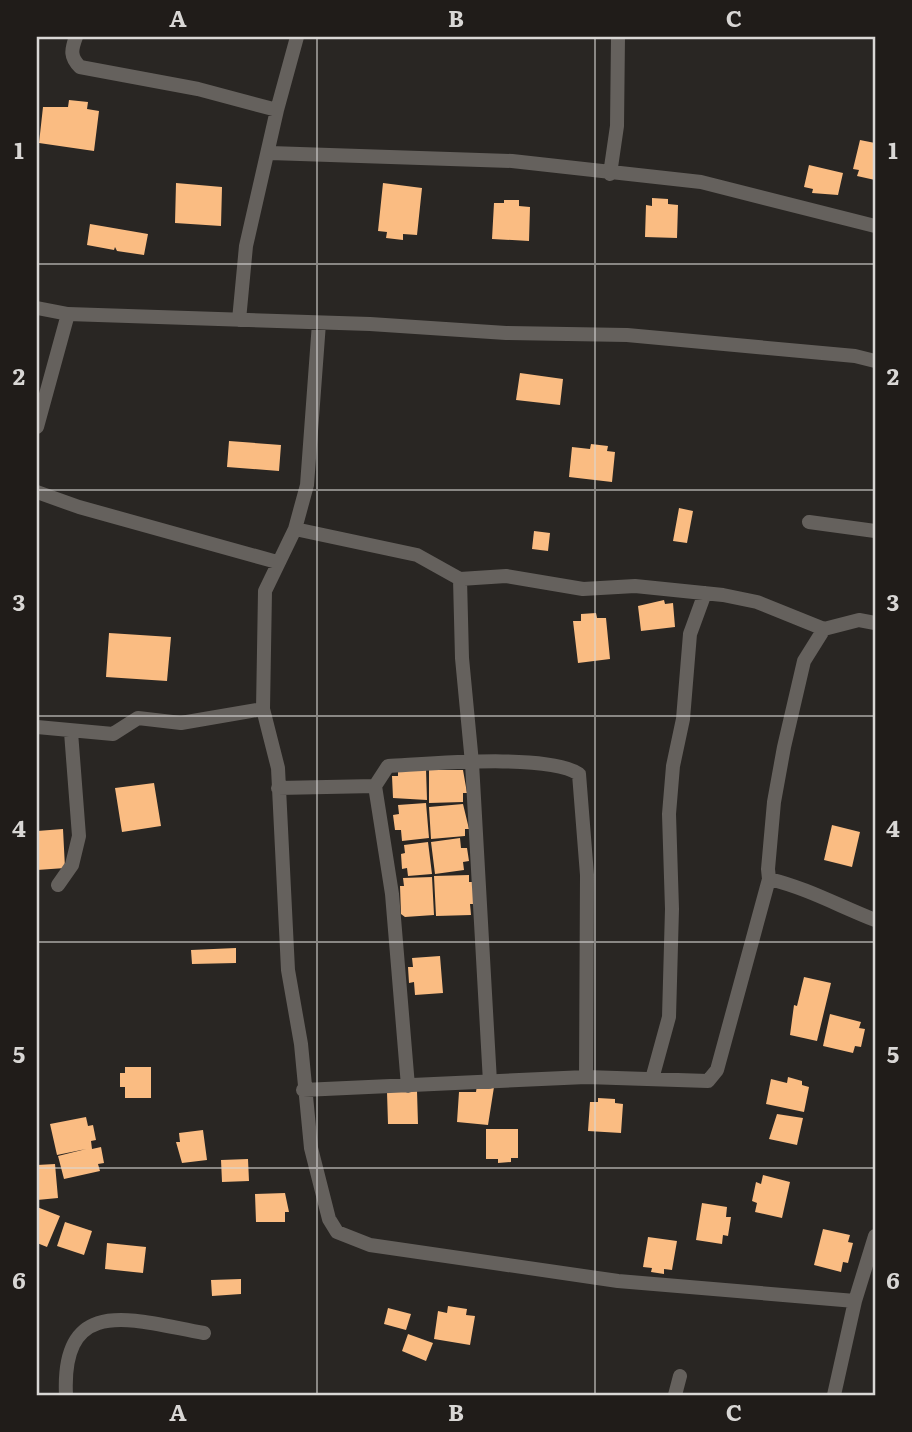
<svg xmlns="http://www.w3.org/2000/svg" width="912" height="1432" viewBox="0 0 912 1432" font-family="Literata,serif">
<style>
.building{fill:#fabc82}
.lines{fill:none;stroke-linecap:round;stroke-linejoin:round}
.minor{stroke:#65615d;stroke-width:14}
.grid{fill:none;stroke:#d9d7d5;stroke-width:2;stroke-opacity:0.55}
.neatline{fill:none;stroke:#d9d7d5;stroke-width:2.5}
.grid-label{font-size:23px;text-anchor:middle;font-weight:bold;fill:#d9d7d5}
</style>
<rect width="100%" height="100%" fill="#292623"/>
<path class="building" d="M 69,100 L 88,102 L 87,109 L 99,111 L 94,151 L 39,143 L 43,107 L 68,107 Z
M 860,140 L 875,143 L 875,180 L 857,176 L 859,170 L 853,169 Z
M 809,165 L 843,173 L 838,195 L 812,193 L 813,189 L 804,187 Z
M 176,183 L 222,187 L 221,226 L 175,223 Z
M 383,183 L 422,188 L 417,235 L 403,234 L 403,240 L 386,238 L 387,232 L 378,231 Z
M 652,198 L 668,199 L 668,204 L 678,205 L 677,238 L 645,237 L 646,205 L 652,206 Z
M 504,200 L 519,200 L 519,206 L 530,207 L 529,241 L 492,239 L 494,203 L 504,203 Z
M 90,224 L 148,234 L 144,255 L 117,251 L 115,247 L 114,250 L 87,245 Z
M 520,373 L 563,379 L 560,405 L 516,400 Z
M 229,441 L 281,445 L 279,471 L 227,467 Z
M 591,444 L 608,446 L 607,451 L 615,452 L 612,482 L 569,477 L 572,447 L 590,449 Z
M 679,508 L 693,511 L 687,543 L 673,541 Z
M 534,531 L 550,533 L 548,551 L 532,549 Z
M 664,600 L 665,604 L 673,603 L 675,627 L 641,631 L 638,606 Z
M 596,613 L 597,618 L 606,618 L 610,659 L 578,663 L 573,621 L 581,621 L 581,614 Z
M 109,633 L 171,637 L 167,681 L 106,677 Z
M 398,769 L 426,769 L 427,800 L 393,798 L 392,776 L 398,776 Z
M 429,770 L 463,770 L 467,793 L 463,793 L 463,802 L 429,803 Z
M 154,783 L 161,826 L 122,832 L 115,788 Z
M 426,803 L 429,838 L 402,841 L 401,830 L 395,830 L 393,815 L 399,814 L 398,805 Z
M 463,804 L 469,829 L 465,829 L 465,836 L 431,839 L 429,807 Z
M 832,825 L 860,832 L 852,867 L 824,860 Z
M 63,829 L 65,868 L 37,870 L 37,831 Z
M 460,838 L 461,848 L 467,848 L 469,861 L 463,862 L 464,870 L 435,874 L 431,842 Z
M 428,842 L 432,874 L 408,876 L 407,868 L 402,869 L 401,854 L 405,853 L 404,845 Z
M 469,875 L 469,882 L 474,882 L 475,904 L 470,904 L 471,915 L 436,916 L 434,876 Z
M 432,877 L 434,915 L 405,917 L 401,914 L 400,886 L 404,886 L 403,878 Z
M 236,948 L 236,963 L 192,964 L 191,950 Z
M 440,956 L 443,993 L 415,995 L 414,982 L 409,983 L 408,967 L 413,967 L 412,958 Z
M 804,977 L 831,983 L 817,1041 L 790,1035 L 794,1005 L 797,1006 Z
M 830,1014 L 861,1022 L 859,1028 L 865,1029 L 861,1047 L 855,1046 L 853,1053 L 823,1046 Z
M 125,1067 L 151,1067 L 151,1098 L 125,1098 L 125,1087 L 120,1087 L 120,1073 L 125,1073 Z
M 788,1077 L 802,1081 L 802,1085 L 809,1087 L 804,1112 L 766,1104 L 771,1079 L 787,1083 Z
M 477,1085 L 494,1087 L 488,1125 L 457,1122 L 459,1092 L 476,1092 Z
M 417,1091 L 418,1124 L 388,1124 L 387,1092 Z
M 598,1098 L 615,1099 L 615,1103 L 623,1104 L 621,1133 L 588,1131 L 590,1102 L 598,1102 Z
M 777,1114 L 803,1118 L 797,1145 L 769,1139 Z
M 86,1117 L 88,1126 L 93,1125 L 96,1140 L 91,1141 L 92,1149 L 101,1147 L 104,1163 L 98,1164 L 100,1171 L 64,1179 L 58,1156 L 86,1149 L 57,1155 L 50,1124 Z
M 486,1129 L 518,1129 L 518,1158 L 511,1158 L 511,1162 L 498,1163 L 498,1159 L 486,1159 Z
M 203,1130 L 207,1160 L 182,1163 L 176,1142 L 180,1142 L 179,1133 Z
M 248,1159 L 249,1181 L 222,1182 L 221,1160 Z
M 55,1164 L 58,1198 L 37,1200 L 37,1165 Z
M 763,1175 L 790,1182 L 782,1218 L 755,1212 L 757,1203 L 752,1201 L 756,1182 L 761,1184 Z
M 285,1193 L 289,1212 L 285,1212 L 285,1222 L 256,1222 L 255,1194 Z
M 702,1203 L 727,1207 L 726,1217 L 731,1217 L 728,1236 L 723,1235 L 722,1244 L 696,1240 Z
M 37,1207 L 60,1216 L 47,1247 L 37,1243 Z
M 65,1222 L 92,1231 L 84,1255 L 57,1246 Z
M 823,1229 L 850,1235 L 848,1242 L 853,1243 L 848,1263 L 843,1262 L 841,1272 L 814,1265 Z
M 648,1237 L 677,1241 L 672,1270 L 664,1269 L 664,1274 L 651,1272 L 652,1268 L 643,1267 Z
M 107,1243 L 146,1247 L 143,1273 L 105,1269 Z
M 241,1279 L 241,1294 L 212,1296 L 211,1280 Z
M 448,1306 L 467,1309 L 466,1315 L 475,1316 L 470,1345 L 434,1339 L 438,1311 L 447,1313 Z
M 388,1308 L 411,1314 L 406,1330 L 384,1324 Z
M 408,1334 L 433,1343 L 426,1361 L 402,1351 Z"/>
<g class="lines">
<path class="minor" d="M 76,37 C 71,50 70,57 80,67 L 198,89 L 277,110 L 246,246 L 239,320
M 277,110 L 297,37
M 270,153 L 512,161 L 701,182 L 875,226
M 610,174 L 617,126 L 618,37
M 37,308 L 68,314
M 319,323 L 307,485 L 295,529 L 265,591 L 263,709 L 278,768 L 288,970 L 301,1044 L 311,1148 L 329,1219 L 337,1232 L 370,1245 L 618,1281 L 855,1301
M 37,427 L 68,314 L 370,324 L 506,333 L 627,335 L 855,356 L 875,361
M 37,492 L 79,507 L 277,562
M 809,522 L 875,531
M 295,529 L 417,555 L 460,579 L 506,576 L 583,589 L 635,586 L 723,595 L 757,602 L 824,629
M 460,579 L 462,658 L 472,763 L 490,1082
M 875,623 L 859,620 L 824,629 L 804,661 L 784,747 L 774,802 L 768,869 L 769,879 C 807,888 839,906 875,920
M 37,727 L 113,734 L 138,718 L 181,723 L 263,709
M 375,786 L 388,766 C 429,764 547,753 579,774 L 587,875 L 586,1077
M 278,788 L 375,786 L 392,894 L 408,1086
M 58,885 L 72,865 L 79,836 L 71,732
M 652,1079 L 669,1017 L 672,909 L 669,814 L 673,766 L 683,719 L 690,634 L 705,593
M 303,1090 L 586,1077 L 708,1081 L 717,1070 L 769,879
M 66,1395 C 61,1292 135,1321 204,1333
M 675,1395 L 680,1376
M 834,1395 L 855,1301 L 875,1236"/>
</g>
<path class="grid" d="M 317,37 L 317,1395M 595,37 L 595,1395M 37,264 L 875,264M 37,490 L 875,490M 37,716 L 875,716M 37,942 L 875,942M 37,1168 L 875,1168"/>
<rect width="912" height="1432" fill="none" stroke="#201c19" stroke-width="77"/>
<rect x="38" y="38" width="836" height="1356" class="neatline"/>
<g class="grid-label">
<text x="178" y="27">A</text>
<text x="456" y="27">B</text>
<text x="734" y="27">C</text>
<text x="19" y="159">1</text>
<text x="893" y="159">1</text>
<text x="19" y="385">2</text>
<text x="893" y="385">2</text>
<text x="19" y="611">3</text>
<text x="893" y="611">3</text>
<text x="19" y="837">4</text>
<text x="893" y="837">4</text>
<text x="19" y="1063">5</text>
<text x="893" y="1063">5</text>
<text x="19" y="1289">6</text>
<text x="893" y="1289">6</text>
<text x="178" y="1421">A</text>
<text x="456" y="1421">B</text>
<text x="734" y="1421">C</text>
</g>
</svg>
